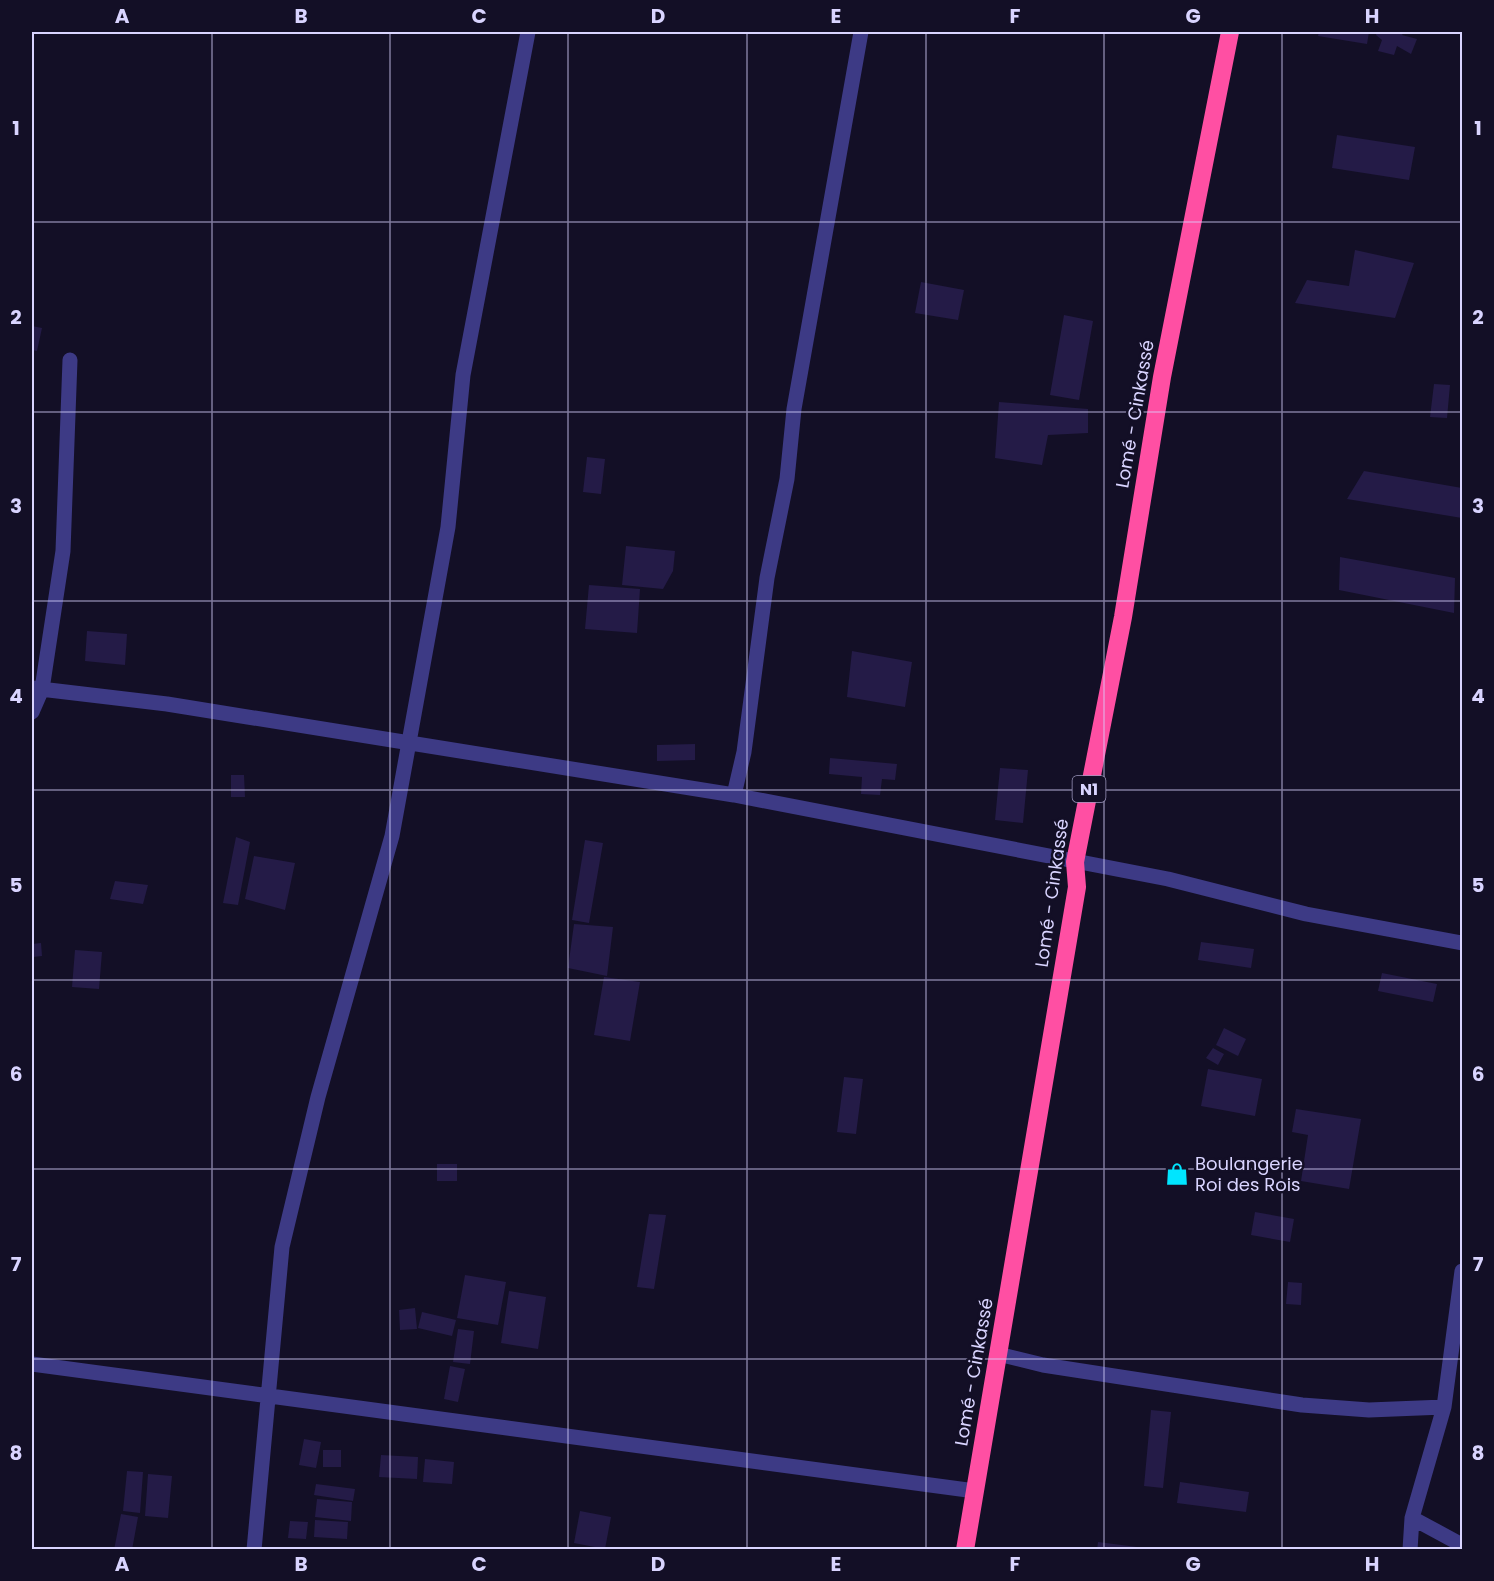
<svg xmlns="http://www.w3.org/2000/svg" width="1494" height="1581" viewBox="0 0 1494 1581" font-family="Poppins,sans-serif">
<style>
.building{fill:#241b47}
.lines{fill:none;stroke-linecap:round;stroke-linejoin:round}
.street{stroke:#3d3a85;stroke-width:15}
.highway{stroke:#ff4fa3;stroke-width:18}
.grid{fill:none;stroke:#d9d4ff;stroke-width:1.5;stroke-opacity:0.55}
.labels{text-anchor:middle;stroke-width:5;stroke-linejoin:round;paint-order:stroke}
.shield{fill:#130f26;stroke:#9e99be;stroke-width:1.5}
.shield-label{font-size:16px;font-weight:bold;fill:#d9d4ff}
.street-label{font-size:18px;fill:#d9d4ff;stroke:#130f26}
.poi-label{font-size:18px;fill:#d9d4ff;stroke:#130f26;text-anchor:start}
.neatline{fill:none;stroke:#d9d4ff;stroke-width:2}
.grid-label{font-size:20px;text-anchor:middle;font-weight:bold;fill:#d9d4ff}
</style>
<rect width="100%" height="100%" fill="#130f26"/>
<path class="building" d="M 1319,32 L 1369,32 L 1367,44 L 1318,36 Z
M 1377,32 L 1404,32 L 1402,35 L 1417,39 L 1411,54 L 1397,46 L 1394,55 L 1378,51 L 1382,40 L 1376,35 Z
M 1337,135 L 1415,147 L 1409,180 L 1332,168 Z
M 1355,250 L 1414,263 L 1395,318 L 1295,303 L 1307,280 L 1349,286 Z
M 921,282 L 964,290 L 958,320 L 915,313 Z
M 1064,315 L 1093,321 L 1079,400 L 1050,395 Z
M 32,326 L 42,328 L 37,351 L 32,350 Z
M 1434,384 L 1450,385 L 1447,418 L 1430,417 Z
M 999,402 L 1088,409 L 1088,433 L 1048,435 L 1042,465 L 995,458 Z
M 587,457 L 605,459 L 601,494 L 583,492 Z
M 1364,471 L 1462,488 L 1462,518 L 1347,499 Z
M 626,546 L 675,551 L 673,571 L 663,589 L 622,585 Z
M 1340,557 L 1455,578 L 1454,613 L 1339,590 Z
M 589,585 L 640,589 L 637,633 L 585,629 Z
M 87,631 L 127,634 L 125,665 L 85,661 Z
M 852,651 L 912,662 L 905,707 L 847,697 Z
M 695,744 L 695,760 L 657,761 L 657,745 Z
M 830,758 L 897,764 L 895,780 L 882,779 L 880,795 L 861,794 L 862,777 L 829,774 Z
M 1000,768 L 1028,770 L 1023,823 L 995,820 Z
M 231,775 L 244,775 L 245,797 L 231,797 Z
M 236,837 L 250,842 L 238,905 L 223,903 Z
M 585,840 L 603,843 L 589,923 L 572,920 Z
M 254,856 L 295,863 L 285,910 L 245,899 Z
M 115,881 L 148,885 L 143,904 L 110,899 Z
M 574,924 L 613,927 L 607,976 L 568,968 Z
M 1201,942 L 1254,949 L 1251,968 L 1198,960 Z
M 41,943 L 42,956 L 33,957 L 32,944 Z
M 75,950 L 102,952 L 99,989 L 72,987 Z
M 1382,973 L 1437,984 L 1433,1002 L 1378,991 Z
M 604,977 L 640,982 L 630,1041 L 594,1035 Z
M 1224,1028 L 1246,1039 L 1238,1056 L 1216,1045 Z
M 1213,1048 L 1224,1054 L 1218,1065 L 1206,1058 Z
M 1208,1069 L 1262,1079 L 1255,1116 L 1201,1106 Z
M 844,1077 L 863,1079 L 856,1134 L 837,1132 Z
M 1296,1109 L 1361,1119 L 1349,1189 L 1301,1181 L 1308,1135 L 1292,1132 Z
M 437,1164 L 457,1164 L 457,1181 L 437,1181 Z
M 1255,1212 L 1294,1219 L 1290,1242 L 1251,1235 Z
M 649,1214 L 666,1215 L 654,1289 L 637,1287 Z
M 465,1275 L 506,1282 L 498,1325 L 457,1318 Z
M 1288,1282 L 1302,1283 L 1301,1305 L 1286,1304 Z
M 509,1291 L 546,1297 L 538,1349 L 501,1343 Z
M 415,1308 L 417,1329 L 400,1330 L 399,1310 Z
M 422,1312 L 456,1320 L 452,1336 L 418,1328 Z
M 458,1329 L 474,1331 L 470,1364 L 453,1362 Z
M 450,1366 L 465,1369 L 458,1402 L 444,1399 Z
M 1151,1410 L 1171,1412 L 1163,1488 L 1144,1486 Z
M 304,1439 L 321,1442 L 316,1468 L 299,1465 Z
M 323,1450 L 341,1450 L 341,1467 L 323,1467 Z
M 381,1455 L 418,1457 L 417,1479 L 379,1477 Z
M 425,1459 L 454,1462 L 452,1484 L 423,1482 Z
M 127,1471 L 143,1472 L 140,1513 L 123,1511 Z
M 148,1474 L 172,1476 L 168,1518 L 145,1516 Z
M 1180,1482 L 1249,1492 L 1246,1512 L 1177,1503 Z
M 316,1484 L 355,1489 L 353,1501 L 314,1495 Z
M 317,1499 L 352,1502 L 351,1521 L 315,1517 Z
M 580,1511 L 611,1517 L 605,1549 L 574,1543 Z
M 121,1514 L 138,1517 L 132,1550 L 114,1550 Z
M 315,1520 L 348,1522 L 347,1539 L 314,1537 Z
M 290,1521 L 308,1522 L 306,1539 L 288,1538 Z
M 1098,1542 L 1145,1548 L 1144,1550 L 1097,1550 Z"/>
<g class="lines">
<path class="street" d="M 32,688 L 167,704 L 734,795 L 1168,879 L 1306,914 L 1462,943
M 32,712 L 42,689 L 63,551 L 70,360
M 734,795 L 744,752 L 767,578 L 787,479 L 794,409 L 861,32
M 998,1354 L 1043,1365 L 1302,1405 L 1369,1410 L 1444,1407
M 32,1364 L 975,1491
M 1412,1518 L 1462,1545
M 254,1550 L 282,1247 L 318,1097 L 392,836 L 448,527 L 463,375 L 528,32
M 1410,1550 L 1412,1518 L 1444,1407 L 1462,1271"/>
<path class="highway" d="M 965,1550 L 1077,887 L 1075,862 L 1123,617 L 1162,377 L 1230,32"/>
</g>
<path class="grid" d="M 212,32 L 212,1550M 390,32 L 390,1550M 568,32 L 568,1550M 747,32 L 747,1550M 926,32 L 926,1550M 1104,32 L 1104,1550M 1282,32 L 1282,1550M 32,222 L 1462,222M 32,412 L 1462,412M 32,601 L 1462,601M 32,790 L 1462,790M 32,980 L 1462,980M 32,1169 L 1462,1169M 32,1359 L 1462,1359"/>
<defs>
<g id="shop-bare" transform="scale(1.8)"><path d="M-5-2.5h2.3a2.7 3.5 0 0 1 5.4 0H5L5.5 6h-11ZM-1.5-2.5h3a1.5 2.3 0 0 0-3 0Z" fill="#00e5ff" stroke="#130f26" stroke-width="2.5" paint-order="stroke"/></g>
</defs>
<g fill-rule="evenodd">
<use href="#shop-bare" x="1177" y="1174"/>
</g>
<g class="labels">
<rect class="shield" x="1072.5" y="776" width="33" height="26" rx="4.5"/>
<g class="shield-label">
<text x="1089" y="795">N1</text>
</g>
<g class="street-label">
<text transform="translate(1135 414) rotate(-80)" y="6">Lomé - Cinkassé</text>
<text transform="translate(1052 893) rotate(-82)" y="6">Lomé - Cinkassé</text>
<text transform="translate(974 1372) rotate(-80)" y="6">Lomé - Cinkassé</text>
</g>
<g class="poi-label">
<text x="1195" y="1170">Boulangerie<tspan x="1195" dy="21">Roi des Rois</tspan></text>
</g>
</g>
<rect width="1494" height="1581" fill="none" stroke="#130f26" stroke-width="66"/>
<rect x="33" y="33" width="1428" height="1515" class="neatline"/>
<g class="grid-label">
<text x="122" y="23">A</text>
<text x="301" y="23">B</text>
<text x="479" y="23">C</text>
<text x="658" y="23">D</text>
<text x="836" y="23">E</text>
<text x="1015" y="23">F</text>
<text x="1193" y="23">G</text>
<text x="1372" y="23">H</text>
<text x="16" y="135">1</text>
<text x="1478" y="135">1</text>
<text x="16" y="324">2</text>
<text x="1478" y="324">2</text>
<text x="16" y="513">3</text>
<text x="1478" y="513">3</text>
<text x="16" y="703">4</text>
<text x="1478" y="703">4</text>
<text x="16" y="892">5</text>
<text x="1478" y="892">5</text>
<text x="16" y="1081">6</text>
<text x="1478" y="1081">6</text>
<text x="16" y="1271">7</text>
<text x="1478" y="1271">7</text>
<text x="16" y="1460">8</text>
<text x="1478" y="1460">8</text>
<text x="122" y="1571">A</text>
<text x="301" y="1571">B</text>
<text x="479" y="1571">C</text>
<text x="658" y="1571">D</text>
<text x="836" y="1571">E</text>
<text x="1015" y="1571">F</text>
<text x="1193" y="1571">G</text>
<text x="1372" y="1571">H</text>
</g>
</svg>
